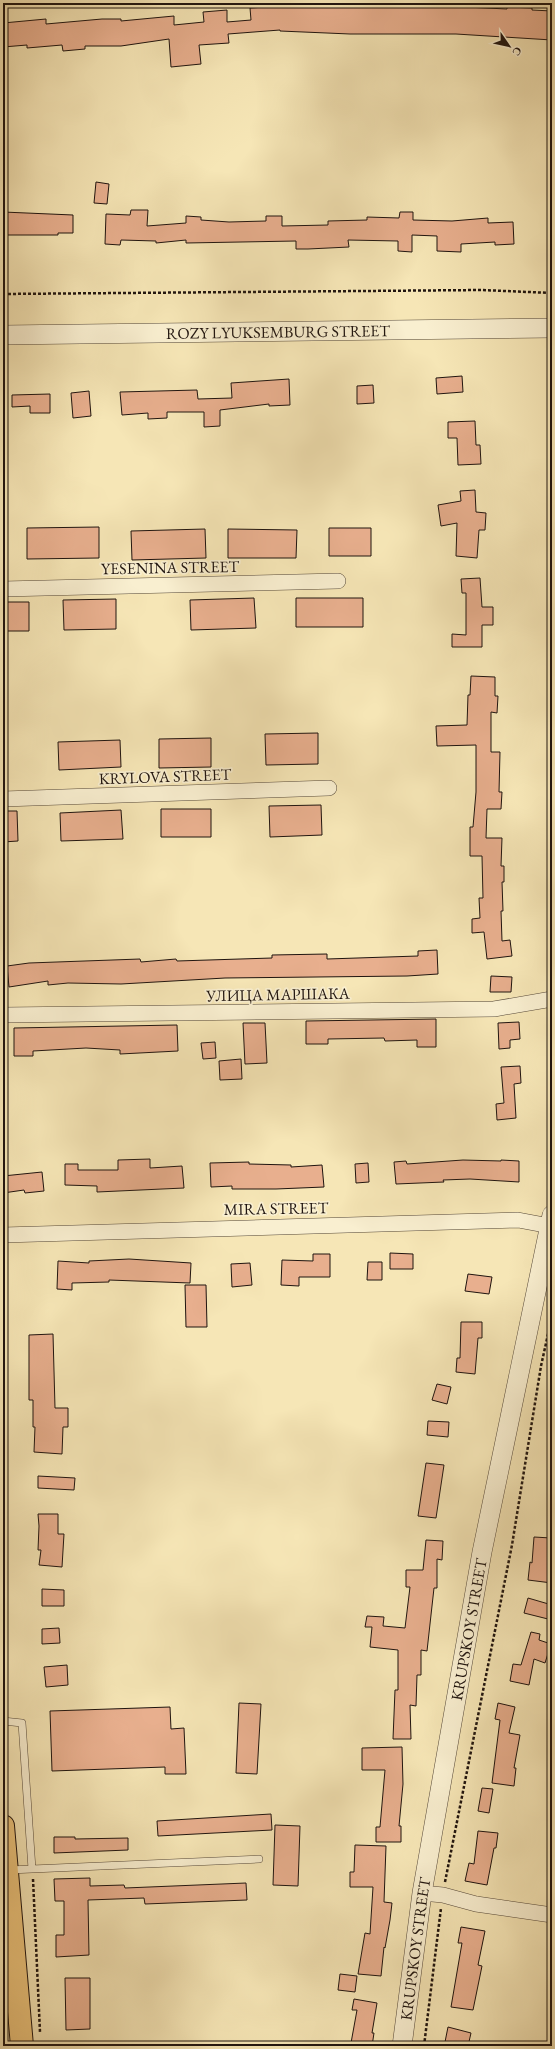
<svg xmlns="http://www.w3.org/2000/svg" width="555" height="2049" viewBox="0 0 555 2049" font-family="'EB Garamond',serif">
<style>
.building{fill:#e8af8e;stroke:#1f140f}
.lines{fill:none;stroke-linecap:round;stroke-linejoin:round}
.service-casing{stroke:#554839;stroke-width:8}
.minor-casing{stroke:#554839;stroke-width:16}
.tertiary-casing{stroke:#554839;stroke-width:20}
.primary-casing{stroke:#1f140f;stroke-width:24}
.path{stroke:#1f140f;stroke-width:2.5;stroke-dasharray:3 2;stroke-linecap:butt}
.service{stroke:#f9efd0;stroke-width:7}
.minor{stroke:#f9efd0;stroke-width:15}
.tertiary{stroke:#f9efd0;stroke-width:19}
.primary{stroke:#ebc37b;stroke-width:22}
.labels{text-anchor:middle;stroke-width:3.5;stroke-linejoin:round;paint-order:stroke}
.street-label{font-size:16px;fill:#1f140f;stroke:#f9efd0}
</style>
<rect width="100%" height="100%" fill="#f6e6b6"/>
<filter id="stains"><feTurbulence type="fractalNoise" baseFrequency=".005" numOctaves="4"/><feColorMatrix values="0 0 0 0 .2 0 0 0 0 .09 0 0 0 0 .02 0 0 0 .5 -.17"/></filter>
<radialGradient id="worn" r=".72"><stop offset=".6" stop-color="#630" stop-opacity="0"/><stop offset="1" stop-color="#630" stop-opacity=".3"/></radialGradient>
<path class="building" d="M 281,3 L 382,3 L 507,9 L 507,7 L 532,8 L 532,10 L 552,11 L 552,40 L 456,34 L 350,34 L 280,31 L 280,30 L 228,34 L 229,43 L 199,45 L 201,64 L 171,67 L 169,39 L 121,46 L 85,46 L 85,49 L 63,51 L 62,45 L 27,48 L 27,45 L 3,47 L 3,23 L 46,19 L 46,24 L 102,19 L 121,19 L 121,21 L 174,16 L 174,25 L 204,22 L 203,12 L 227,10 L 227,22 L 251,20 L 250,8 L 281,6 Z
M 96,182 L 109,184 L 107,204 L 94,203 Z
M 131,210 L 148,210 L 147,226 L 186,223 L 186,216 L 201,217 L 201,220 L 229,222 L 266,221 L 266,216 L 282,216 L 282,226 L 328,225 L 328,221 L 367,220 L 367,217 L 399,218 L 400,212 L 413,212 L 413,220 L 452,221 L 488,218 L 488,223 L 513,222 L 514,244 L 495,245 L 495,242 L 461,244 L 461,252 L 437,251 L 437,236 L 412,235 L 412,252 L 398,251 L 398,241 L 348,240 L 349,247 L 308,249 L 296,249 L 296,241 L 186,243 L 186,240 L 156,243 L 156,241 L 121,240 L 120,245 L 105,244 L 106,214 L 130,215 Z
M 3,212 L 73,215 L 73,233 L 58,233 L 58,235 L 3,235 Z
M 462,376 L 463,392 L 437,394 L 436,378 Z
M 289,379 L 290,405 L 269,406 L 269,404 L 220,410 L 220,426 L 204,427 L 204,412 L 167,412 L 167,418 L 148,419 L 148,413 L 122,415 L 120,392 L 197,390 L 198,399 L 232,398 L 231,383 Z
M 373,385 L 374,403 L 357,404 L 357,386 Z
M 89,391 L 91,416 L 73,418 L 71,393 Z
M 50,394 L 50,413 L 30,413 L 30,406 L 12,407 L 12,395 Z
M 475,421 L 476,445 L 480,445 L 481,464 L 458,465 L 457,438 L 448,438 L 448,422 Z
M 475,490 L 476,512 L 486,513 L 485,530 L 479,530 L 477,558 L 456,556 L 457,523 L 441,526 L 438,505 L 461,501 L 460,491 Z
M 99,527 L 99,558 L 27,559 L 27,528 Z
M 329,528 L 371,528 L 371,556 L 329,556 Z
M 205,529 L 206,558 L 132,560 L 131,531 Z
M 228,529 L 297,530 L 296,558 L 228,558 Z
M 480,578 L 482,607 L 493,607 L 493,625 L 482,625 L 482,647 L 452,647 L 452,634 L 466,635 L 466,593 L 462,593 L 461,579 Z
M 254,598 L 256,628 L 191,630 L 190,600 Z
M 296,598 L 363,598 L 363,627 L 296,627 Z
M 116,599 L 116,629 L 64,630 L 63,600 Z
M 3,602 L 29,602 L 29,631 L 3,631 Z
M 471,676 L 495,677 L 495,696 L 498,696 L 497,713 L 491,712 L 491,752 L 500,752 L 499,792 L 502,792 L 501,809 L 487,809 L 486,838 L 502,838 L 501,866 L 504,866 L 504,882 L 502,882 L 503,911 L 501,911 L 502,941 L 510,940 L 512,956 L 487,959 L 484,932 L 472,933 L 472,919 L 480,918 L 479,898 L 483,898 L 482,856 L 470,856 L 470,827 L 473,827 L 476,792 L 476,745 L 437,746 L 436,726 L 467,725 L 468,695 L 470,695 Z
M 318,733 L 318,764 L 266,765 L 265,734 Z
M 211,738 L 211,767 L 159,768 L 159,739 Z
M 120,740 L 121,767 L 59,770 L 58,742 Z
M 321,805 L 322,835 L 270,837 L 269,806 Z
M 161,809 L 211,809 L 211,837 L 161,837 Z
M 121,810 L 123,839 L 61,841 L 60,813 Z
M 3,811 L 17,811 L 18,841 L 3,842 Z
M 437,950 L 438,974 L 407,976 L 225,978 L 121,984 L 68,983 L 48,985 L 48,981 L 9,987 L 7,966 L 29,963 L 140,959 L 141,962 L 176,959 L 177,961 L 272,958 L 272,955 L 327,954 L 327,959 L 418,956 L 418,951 Z
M 491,976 L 512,977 L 511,992 L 490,992 Z
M 436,1019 L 436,1047 L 417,1047 L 417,1040 L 385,1041 L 384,1038 L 328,1039 L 328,1044 L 306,1044 L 306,1021 Z
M 519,1022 L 520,1039 L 510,1040 L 510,1048 L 499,1049 L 498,1023 Z
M 243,1023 L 265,1023 L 267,1063 L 245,1064 Z
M 177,1025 L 178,1051 L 120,1054 L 120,1050 L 86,1048 L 33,1051 L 33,1056 L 14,1056 L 14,1028 Z
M 215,1042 L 216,1058 L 203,1059 L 201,1043 Z
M 241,1059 L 242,1079 L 220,1080 L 219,1061 Z
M 520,1066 L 521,1083 L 514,1084 L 516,1118 L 497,1120 L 496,1104 L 504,1103 L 501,1067 Z
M 150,1159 L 150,1168 L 182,1166 L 184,1188 L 97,1192 L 97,1186 L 65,1185 L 65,1164 L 78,1164 L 78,1170 L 118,1170 L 118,1160 Z
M 501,1160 L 519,1161 L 519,1182 L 470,1179 L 443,1180 L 444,1182 L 396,1184 L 394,1162 L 406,1161 L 407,1164 L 463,1160 L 501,1161 Z
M 249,1162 L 249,1164 L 291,1165 L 291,1167 L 322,1165 L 324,1187 L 276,1189 L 232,1189 L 232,1186 L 211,1187 L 210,1163 Z
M 368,1163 L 369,1182 L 356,1183 L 355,1164 Z
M 42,1172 L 44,1191 L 25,1193 L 24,1190 L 3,1193 L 3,1176 Z
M 390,1253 L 413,1254 L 413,1269 L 390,1269 Z
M 313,1254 L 330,1254 L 330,1277 L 299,1277 L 299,1286 L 281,1285 L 282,1260 L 313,1261 Z
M 129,1259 L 191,1263 L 190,1283 L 109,1280 L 109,1282 L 72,1283 L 72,1290 L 57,1289 L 58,1261 L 89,1263 L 89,1261 Z
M 368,1262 L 382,1262 L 382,1280 L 367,1280 Z
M 250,1263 L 252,1285 L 232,1287 L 231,1264 Z
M 468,1274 L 492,1277 L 489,1294 L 465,1291 Z
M 185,1285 L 206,1285 L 207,1327 L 186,1327 Z
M 461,1322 L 482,1322 L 482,1338 L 478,1338 L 475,1374 L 456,1372 L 457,1358 L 460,1358 Z
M 53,1334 L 55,1408 L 68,1408 L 68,1427 L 63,1427 L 62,1454 L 34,1452 L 35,1427 L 33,1427 L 33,1400 L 29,1400 L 29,1335 Z
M 437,1384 L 451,1387 L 447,1404 L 432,1400 Z
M 428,1421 L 449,1422 L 448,1437 L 427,1435 Z
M 426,1463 L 444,1465 L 436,1518 L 418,1516 Z
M 38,1476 L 75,1478 L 74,1490 L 38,1488 Z
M 38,1514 L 58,1514 L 58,1534 L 64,1534 L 62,1567 L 39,1565 L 41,1550 L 38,1550 L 39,1526 Z
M 534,1537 L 551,1538 L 550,1565 L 552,1565 L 552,1583 L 528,1580 L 530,1562 L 532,1563 Z
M 426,1540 L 443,1541 L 442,1560 L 437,1559 L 437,1588 L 434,1588 L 427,1651 L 421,1650 L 421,1675 L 417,1675 L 416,1706 L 410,1705 L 411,1739 L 393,1739 L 395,1690 L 398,1690 L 398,1650 L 370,1647 L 372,1627 L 365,1627 L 367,1616 L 384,1617 L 383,1626 L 405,1628 L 410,1587 L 406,1587 L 406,1570 L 423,1570 Z
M 42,1589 L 64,1590 L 64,1606 L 42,1606 Z
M 528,1598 L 552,1605 L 552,1620 L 524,1613 Z
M 59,1628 L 60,1643 L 42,1644 L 42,1629 Z
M 531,1632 L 540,1634 L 539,1640 L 551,1644 L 545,1663 L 534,1659 L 529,1685 L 510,1681 L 513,1664 L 521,1665 Z
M 67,1665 L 68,1685 L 46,1687 L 44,1667 Z
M 239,1703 L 261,1704 L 257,1774 L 236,1773 Z
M 498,1703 L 515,1707 L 509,1733 L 520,1735 L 514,1768 L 516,1768 L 514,1786 L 492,1783 L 500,1720 L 495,1719 Z
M 170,1707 L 171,1729 L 184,1728 L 186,1774 L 165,1774 L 165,1767 L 52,1771 L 50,1711 Z
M 402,1747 L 403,1784 L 399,1826 L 401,1826 L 401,1842 L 376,1842 L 376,1827 L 380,1827 L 385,1770 L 362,1770 L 362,1748 Z
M 482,1788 L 493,1789 L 489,1813 L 478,1811 Z
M 271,1814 L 272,1830 L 158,1836 L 157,1821 Z
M 275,1825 L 300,1826 L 298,1886 L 273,1885 Z
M 478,1831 L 498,1833 L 496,1848 L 494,1848 L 487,1885 L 465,1881 L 469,1863 L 474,1864 Z
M 54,1837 L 75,1837 L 75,1839 L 128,1838 L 128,1850 L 54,1853 Z
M 355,1845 L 386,1846 L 384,1902 L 392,1903 L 390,1920 L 385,1948 L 384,1947 L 381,1976 L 358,1974 L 365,1933 L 370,1934 L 373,1887 L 350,1887 L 350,1872 L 354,1872 Z
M 90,1878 L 90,1886 L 124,1885 L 125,1888 L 246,1883 L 247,1900 L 145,1904 L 144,1898 L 88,1900 L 89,1955 L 56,1957 L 56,1935 L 64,1935 L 64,1901 L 55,1901 L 54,1879 Z
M 461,1927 L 485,1931 L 478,1965 L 482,1966 L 473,2010 L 451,2007 L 462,1943 L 458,1943 Z
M 340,1974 L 357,1976 L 355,1992 L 338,1990 Z
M 65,1978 L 90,1978 L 90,2029 L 66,2030 Z
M 354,1999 L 377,2003 L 372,2033 L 374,2033 L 372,2046 L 351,2043 L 357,2010 L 352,2010 Z
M 448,2027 L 471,2033 L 468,2046 L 445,2042 Z"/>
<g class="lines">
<g class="service-casing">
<path id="service" d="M 3,1721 L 22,1723 L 32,1869
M 9,1870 L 259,1859"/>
</g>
<g class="minor-casing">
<path id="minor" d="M 3,589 L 338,581
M 3,799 L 329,788
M 3,1015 L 494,1009 L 552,999
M 3,1235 L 518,1220 L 550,1226
M 422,1893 L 443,1895 L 476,1904 L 552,1915"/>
</g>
<g class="tertiary-casing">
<g id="tertiary">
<path id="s1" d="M 3,335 L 552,328"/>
<path id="s2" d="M 402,2046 L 422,1893 L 482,1552 L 552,1215"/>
</g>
</g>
<g class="primary-casing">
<path id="primary" d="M 3,1826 L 22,2046"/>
</g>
<path class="path" d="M 3,294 L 482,290 L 552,293
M 33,1879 L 40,2032
M 445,1882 L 512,1545 L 541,1366 L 552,1316
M 424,2046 L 441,1908"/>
<use href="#service" class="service"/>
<use href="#minor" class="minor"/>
<use href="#tertiary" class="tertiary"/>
<use href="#primary" class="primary"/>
</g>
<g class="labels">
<g class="street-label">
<text dy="6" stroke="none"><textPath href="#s1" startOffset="275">ROZY LYUKSEMBURG STREET</textPath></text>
<text transform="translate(170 567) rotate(-1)" y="6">YESENINA STREET</text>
<text transform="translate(165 776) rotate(-2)" y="6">KRYLOVA STREET</text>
<text transform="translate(278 994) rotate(-1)" y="6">УЛИЦА МАРШАКА</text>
<text transform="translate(276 1208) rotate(-1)" y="6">MIRA STREET</text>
<text dy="6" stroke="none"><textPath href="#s2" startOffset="422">KRUPSKOY STREET</textPath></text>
<text dy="6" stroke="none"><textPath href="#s2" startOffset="98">KRUPSKOY STREET</textPath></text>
</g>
</g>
<rect width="555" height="2049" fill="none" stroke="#f6e6b6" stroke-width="16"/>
<rect x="4" y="4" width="547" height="2041" fill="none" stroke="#1f140f" stroke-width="2"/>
<rect x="8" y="8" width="539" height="2033" fill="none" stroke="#1f140f"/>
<g transform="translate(509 46) rotate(124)" stroke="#f9efd0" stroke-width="3" paint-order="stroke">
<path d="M0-3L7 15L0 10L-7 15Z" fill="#1f140f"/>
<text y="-6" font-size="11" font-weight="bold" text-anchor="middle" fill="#1f140f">С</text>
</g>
<rect width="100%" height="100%" filter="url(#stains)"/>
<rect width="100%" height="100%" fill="url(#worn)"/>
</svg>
